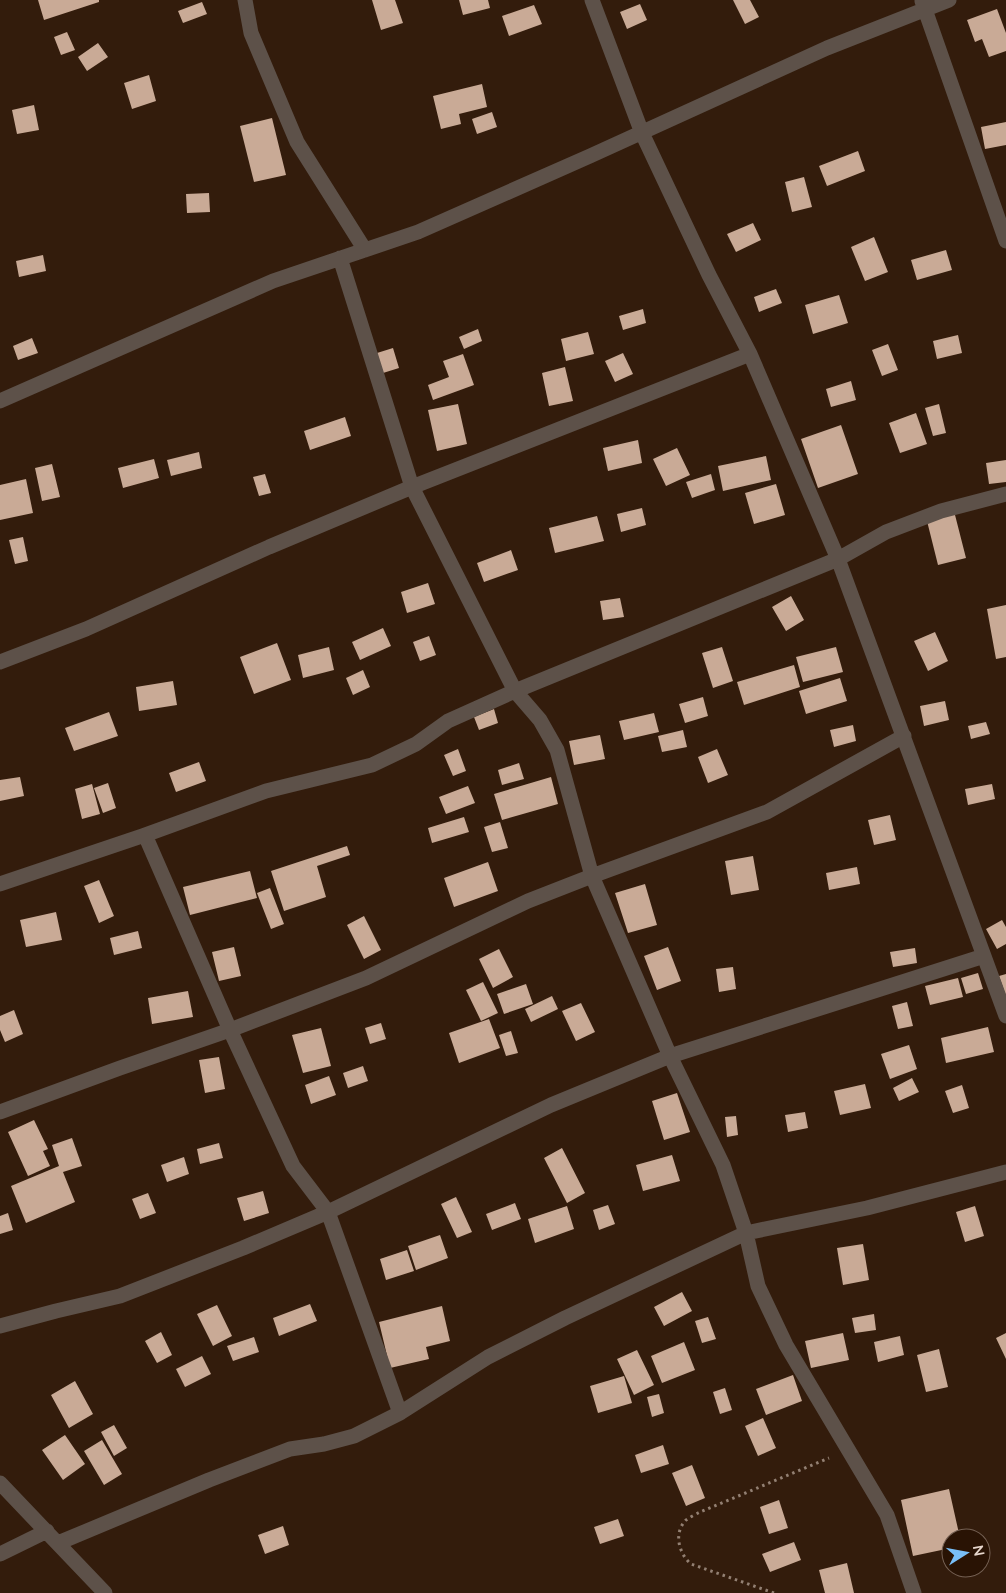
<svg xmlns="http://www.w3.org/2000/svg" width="1006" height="1593" viewBox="0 0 1006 1593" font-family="Lato,sans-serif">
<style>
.building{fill:#c9aa96}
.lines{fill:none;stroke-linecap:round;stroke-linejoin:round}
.path{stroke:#938073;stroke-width:3;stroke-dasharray:2.5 4;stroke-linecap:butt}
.minor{stroke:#5d5149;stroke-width:15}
</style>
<rect width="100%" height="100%" fill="#331c0c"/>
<path class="building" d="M 38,0 L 99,0 L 99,2 L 44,20 Z
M 372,0 L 395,0 L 403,23 L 381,30 Z
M 459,0 L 488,0 L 490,8 L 463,15 Z
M 733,0 L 750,0 L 759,17 L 745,24 Z
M 202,2 L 207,14 L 183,23 L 178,11 Z
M 640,4 L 647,20 L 627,29 L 620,12 Z
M 534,5 L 542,24 L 509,36 L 502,16 Z
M 997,9 L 1006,33 L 1006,51 L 989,57 L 982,39 L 975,42 L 967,20 Z
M 67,32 L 75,50 L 61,55 L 54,37 Z
M 98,43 L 108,57 L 87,71 L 78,57 Z
M 149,75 L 156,101 L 132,109 L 124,83 Z
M 482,84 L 487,107 L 459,114 L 461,124 L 441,129 L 433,96 Z
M 34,105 L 39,130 L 17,134 L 12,110 Z
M 492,112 L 497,127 L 477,134 L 472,119 Z
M 272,118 L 286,175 L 254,182 L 240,126 Z
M 1006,122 L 1006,145 L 985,149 L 981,127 Z
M 858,151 L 865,171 L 827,186 L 819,166 Z
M 804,177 L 812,207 L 792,212 L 785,182 Z
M 209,193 L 210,212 L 187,213 L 186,194 Z
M 753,223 L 761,240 L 736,252 L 727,234 Z
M 874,237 L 888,272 L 865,281 L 851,247 Z
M 946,250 L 952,270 L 917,280 L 911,260 Z
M 43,255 L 46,271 L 19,277 L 16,261 Z
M 776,289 L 782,303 L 759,312 L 754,297 Z
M 839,295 L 848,323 L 813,334 L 805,305 Z
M 643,309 L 646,323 L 623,330 L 619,316 Z
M 478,329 L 482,341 L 464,349 L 459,337 Z
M 588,332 L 594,354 L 566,361 L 561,339 Z
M 958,335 L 962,353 L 937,359 L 933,341 Z
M 32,338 L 38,353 L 18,360 L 13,346 Z
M 888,344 L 898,370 L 882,376 L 872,350 Z
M 393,348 L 399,368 L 383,373 L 377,353 Z
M 623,353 L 633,374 L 615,382 L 605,361 Z
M 463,354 L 474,385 L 433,400 L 428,385 L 449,377 L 443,361 Z
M 565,367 L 573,401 L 549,406 L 542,373 Z
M 851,381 L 856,400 L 831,407 L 826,389 Z
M 458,404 L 467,444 L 437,451 L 428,410 Z
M 939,404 L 946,433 L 933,436 L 925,408 Z
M 916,413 L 927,444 L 900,453 L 889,423 Z
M 345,417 L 351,436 L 310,450 L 304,431 Z
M 841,425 L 858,474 L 818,488 L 801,439 Z
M 638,440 L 642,463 L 608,471 L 603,448 Z
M 677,448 L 690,475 L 666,486 L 653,459 Z
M 199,452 L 202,468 L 171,476 L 167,460 Z
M 766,456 L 771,480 L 723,491 L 718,466 Z
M 154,459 L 159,478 L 123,488 L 118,468 Z
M 1006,460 L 1006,482 L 989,484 L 986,463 Z
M 52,464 L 60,497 L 42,501 L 35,468 Z
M 265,474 L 271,493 L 259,496 L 253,477 Z
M 711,474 L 715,490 L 692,498 L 686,482 Z
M 26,479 L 33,513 L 0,520 L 0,485 Z
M 776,484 L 785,515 L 754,524 L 745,493 Z
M 642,508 L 646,525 L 621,532 L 617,514 Z
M 954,511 L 966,558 L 938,565 L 926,517 Z
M 597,516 L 604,541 L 555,553 L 549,528 Z
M 23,537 L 28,561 L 15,564 L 9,540 Z
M 511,550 L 518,570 L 484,582 L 477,563 Z
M 428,583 L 435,604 L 407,613 L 401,592 Z
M 791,596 L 804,620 L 786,631 L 772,607 Z
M 620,598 L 624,617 L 603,620 L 600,601 Z
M 1006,605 L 1006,657 L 996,659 L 987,609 Z
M 383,628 L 391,646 L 360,660 L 352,642 Z
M 935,632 L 948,661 L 928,671 L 914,641 Z
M 429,636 L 436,655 L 420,661 L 413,642 Z
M 277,643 L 291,680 L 254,694 L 240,657 Z
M 329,647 L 334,670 L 303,678 L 298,655 Z
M 722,647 L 733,681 L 713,688 L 702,653 Z
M 836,647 L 843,672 L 803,682 L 796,657 Z
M 794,665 L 800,687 L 744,705 L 737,682 Z
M 363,670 L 370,687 L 353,695 L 346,678 Z
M 840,678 L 847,701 L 806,714 L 799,691 Z
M 173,681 L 177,705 L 139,711 L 136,687 Z
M 703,697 L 708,716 L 685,723 L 679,704 Z
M 945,701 L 949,720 L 924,726 L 920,706 Z
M 494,709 L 498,723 L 479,730 L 474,717 Z
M 109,712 L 118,736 L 74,751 L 65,728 Z
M 654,713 L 659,732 L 624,740 L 619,721 Z
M 986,722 L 990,734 L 971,739 L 968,726 Z
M 853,725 L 856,741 L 834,747 L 830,730 Z
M 683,730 L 687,747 L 662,752 L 658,736 Z
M 600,735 L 605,759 L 574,765 L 569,741 Z
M 458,749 L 466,771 L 453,776 L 444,755 Z
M 717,749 L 728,775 L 708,783 L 698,757 Z
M 199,762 L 206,781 L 176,792 L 169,773 Z
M 519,763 L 524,779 L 502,785 L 498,770 Z
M 20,777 L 24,796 L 0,801 L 0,780 Z
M 551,777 L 558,804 L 502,820 L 494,794 Z
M 108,783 L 116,808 L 103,813 L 94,788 Z
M 92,784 L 100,814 L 82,819 L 75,789 Z
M 992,784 L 995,799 L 968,805 L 965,789 Z
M 468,786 L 475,803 L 446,814 L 439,797 Z
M 890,815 L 896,840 L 874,845 L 868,820 Z
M 464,817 L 469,832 L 432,843 L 428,828 Z
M 500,822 L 508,848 L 492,852 L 484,827 Z
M 347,846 L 350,855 L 317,866 L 326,897 L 284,911 L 271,871 Z
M 753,856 L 759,890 L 731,895 L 725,861 Z
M 488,862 L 498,891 L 454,907 L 444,878 Z
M 857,867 L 860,884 L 829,890 L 826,873 Z
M 250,871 L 257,898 L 190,915 L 183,887 Z
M 99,880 L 114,916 L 99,923 L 84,886 Z
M 645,884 L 657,925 L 628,933 L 615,893 Z
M 270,888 L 284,924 L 271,929 L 257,893 Z
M 56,912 L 62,940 L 26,947 L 20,920 Z
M 364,916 L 381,950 L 364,959 L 347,925 Z
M 1002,920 L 1006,927 L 1006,944 L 997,949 L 986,929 Z
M 138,931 L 142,948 L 114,955 L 110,938 Z
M 234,947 L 241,976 L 219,981 L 212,952 Z
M 668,947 L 681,981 L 657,990 L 644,956 Z
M 915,948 L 917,963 L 893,967 L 890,952 Z
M 499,949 L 513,977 L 493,988 L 479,959 Z
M 733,967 L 736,989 L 719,992 L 716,969 Z
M 978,973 L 983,989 L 966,994 L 961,978 Z
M 1006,974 L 1006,996 L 999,976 Z
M 958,978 L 963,997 L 930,1005 L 925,986 Z
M 483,982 L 498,1013 L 481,1021 L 466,990 Z
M 526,984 L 533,1004 L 504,1014 L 497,994 Z
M 188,991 L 193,1017 L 152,1024 L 148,998 Z
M 552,996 L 558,1009 L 531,1022 L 525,1009 Z
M 907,1002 L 913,1026 L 898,1029 L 892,1006 Z
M 581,1003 L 595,1032 L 576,1041 L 562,1011 Z
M 14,1010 L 23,1034 L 5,1042 L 0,1030 L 0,1016 Z
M 489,1019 L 500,1048 L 459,1063 L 449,1033 Z
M 381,1023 L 386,1039 L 370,1044 L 365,1028 Z
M 988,1027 L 994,1052 L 946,1063 L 941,1038 Z
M 321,1028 L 331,1066 L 303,1073 L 292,1035 Z
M 511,1031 L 518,1053 L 506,1056 L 499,1035 Z
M 909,1045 L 917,1069 L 890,1079 L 881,1054 Z
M 219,1057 L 225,1089 L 205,1093 L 199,1060 Z
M 363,1066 L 368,1081 L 348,1088 L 343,1073 Z
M 329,1076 L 336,1095 L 311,1104 L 305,1085 Z
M 912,1078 L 919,1092 L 899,1101 L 893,1088 Z
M 865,1084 L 871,1108 L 840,1115 L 834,1091 Z
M 962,1085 L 969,1108 L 953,1113 L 945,1091 Z
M 677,1093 L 690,1132 L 664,1140 L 652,1101 Z
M 805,1112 L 808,1128 L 788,1132 L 785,1115 Z
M 736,1116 L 738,1135 L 727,1137 L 725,1117 Z
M 34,1120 L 48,1149 L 43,1151 L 50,1166 L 28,1176 L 8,1132 Z
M 72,1138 L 82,1166 L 63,1172 L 75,1202 L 26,1223 L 11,1186 L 59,1166 L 52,1145 Z
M 219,1143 L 223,1158 L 200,1164 L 197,1149 Z
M 562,1148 L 585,1193 L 567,1203 L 544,1158 Z
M 672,1155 L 680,1181 L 643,1191 L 636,1165 Z
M 184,1157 L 189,1174 L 167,1182 L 161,1165 Z
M 263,1191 L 269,1213 L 244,1221 L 237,1198 Z
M 148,1193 L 156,1213 L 140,1219 L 132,1199 Z
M 456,1197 L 472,1232 L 457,1238 L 441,1204 Z
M 515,1203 L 521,1219 L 492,1230 L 486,1214 Z
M 608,1205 L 615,1224 L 599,1230 L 593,1210 Z
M 567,1206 L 574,1229 L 535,1243 L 528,1219 Z
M 975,1206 L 984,1236 L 965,1242 L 956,1212 Z
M 8,1213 L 13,1230 L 0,1234 L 0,1216 Z
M 440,1235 L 448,1258 L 416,1270 L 408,1246 Z
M 863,1244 L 869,1280 L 843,1285 L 837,1248 Z
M 407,1250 L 414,1271 L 386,1280 L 380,1259 Z
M 682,1292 L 692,1311 L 664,1326 L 654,1307 Z
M 310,1304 L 317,1321 L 279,1336 L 273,1318 Z
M 217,1305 L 232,1336 L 213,1346 L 197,1314 Z
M 442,1306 L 450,1341 L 426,1347 L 429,1359 L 390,1368 L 379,1322 Z
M 874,1314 L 876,1330 L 855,1333 L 852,1318 Z
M 708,1317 L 716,1339 L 702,1343 L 695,1321 Z
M 161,1332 L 172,1355 L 157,1363 L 145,1341 Z
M 843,1333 L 849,1360 L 811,1368 L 805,1341 Z
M 1006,1333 L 1006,1359 L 996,1338 Z
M 900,1336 L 904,1355 L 878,1362 L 874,1342 Z
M 254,1337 L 259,1352 L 233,1361 L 227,1346 Z
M 684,1342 L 695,1370 L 662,1383 L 651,1356 Z
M 939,1349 L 948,1387 L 926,1392 L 917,1355 Z
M 637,1350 L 654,1385 L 634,1395 L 617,1359 Z
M 202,1356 L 211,1374 L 185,1387 L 176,1369 Z
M 793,1375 L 802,1401 L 766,1415 L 756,1389 Z
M 624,1376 L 632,1403 L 598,1413 L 590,1386 Z
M 75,1381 L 93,1414 L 69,1428 L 51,1395 Z
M 725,1388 L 732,1410 L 720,1414 L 713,1392 Z
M 659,1394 L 664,1413 L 652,1417 L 647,1397 Z
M 763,1418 L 776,1448 L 758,1456 L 745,1426 Z
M 114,1425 L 127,1448 L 114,1456 L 101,1432 Z
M 65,1435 L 85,1464 L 63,1480 L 42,1450 Z
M 102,1440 L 122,1474 L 104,1485 L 84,1451 Z
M 663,1445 L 669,1464 L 641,1473 L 635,1455 Z
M 692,1465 L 705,1498 L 686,1506 L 672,1473 Z
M 949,1489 L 960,1538 L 951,1538 L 951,1548 L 913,1556 L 901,1500 Z
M 779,1500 L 788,1528 L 769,1534 L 760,1507 Z
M 618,1519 L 624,1536 L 600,1544 L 594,1527 Z
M 283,1526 L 289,1545 L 265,1554 L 258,1535 Z
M 794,1542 L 801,1560 L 770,1572 L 762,1554 Z
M 847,1563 L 854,1593 L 825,1593 L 819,1570 Z"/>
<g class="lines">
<path class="path" d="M 774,1593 L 691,1564 C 679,1554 673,1533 686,1520 C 690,1517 696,1514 700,1512 L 829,1458"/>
<path class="minor" d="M 245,0 L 251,33 L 297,142 L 365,250
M 592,0 L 642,133 L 709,275 L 750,354 L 838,559 L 1006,1016
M 922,1 L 1006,241
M 340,258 L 412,487 L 515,691 L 540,720 L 557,750 L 592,876 L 670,1056 L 723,1165 L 746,1233 L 758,1286 L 786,1345 L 887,1515 L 914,1593
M 0,401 L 273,281 L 418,232 L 590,156 L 827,48 L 949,0
M 0,662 L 86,629 L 269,547 L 412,487 L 750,354
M 145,835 L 230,1030 L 293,1166 L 328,1212 L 400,1413
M 0,884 L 145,835 L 266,791 L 372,765 L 416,744 L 448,721 L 515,691 L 838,559 L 886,532 L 941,511 L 1006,494
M 0,1112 L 120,1068 L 230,1030 L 366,978 L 528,901 L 592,876 L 767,812 L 904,736
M 0,1326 L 56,1311 L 120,1296 L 243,1248 L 328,1212 L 551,1105 L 670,1056 L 984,956
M 0,1483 L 105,1593
M 58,1543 L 209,1480 L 290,1449 L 324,1444 L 354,1436 L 400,1413 L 488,1357 L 565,1318 L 746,1233 L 867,1208 L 1006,1172
M 0,1554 L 47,1531"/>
</g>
<g transform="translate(966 1553) rotate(79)"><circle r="24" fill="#291304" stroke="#756154"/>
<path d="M0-4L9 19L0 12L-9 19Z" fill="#79bff8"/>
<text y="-8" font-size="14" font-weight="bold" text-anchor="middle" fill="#e7d7cd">N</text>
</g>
</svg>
